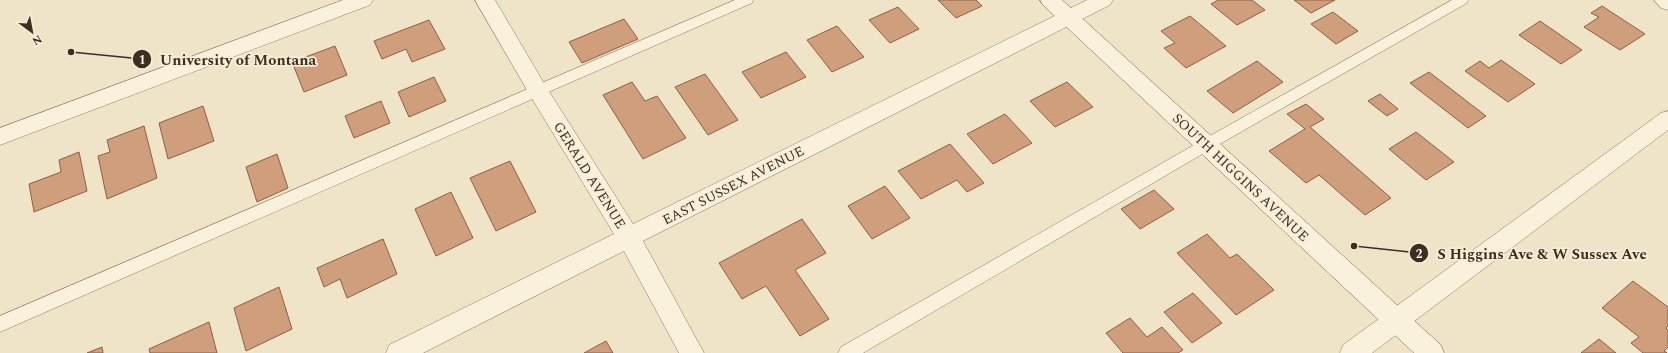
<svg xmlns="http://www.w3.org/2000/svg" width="1668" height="353" viewBox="0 0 1668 353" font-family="Spectral,serif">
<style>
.building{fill:#cf9f7d;stroke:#8d5f41}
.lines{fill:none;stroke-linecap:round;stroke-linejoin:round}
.service-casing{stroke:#8d765c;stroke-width:1}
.minor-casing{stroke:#8d765c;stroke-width:1}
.tertiary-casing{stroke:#8d765c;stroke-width:1}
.secondary-casing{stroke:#6f573f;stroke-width:1}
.service{fill:#faf1dc;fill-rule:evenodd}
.minor{fill:#faf1dc;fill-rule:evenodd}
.tertiary{fill:#faf1dc;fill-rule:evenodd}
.secondary{fill:#faf1dc;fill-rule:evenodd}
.labels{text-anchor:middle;stroke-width:3.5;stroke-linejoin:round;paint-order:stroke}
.street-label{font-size:14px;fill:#3d2e20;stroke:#f7eed8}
.leader{fill:none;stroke:#3d2e20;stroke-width:1.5}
.callout-dot{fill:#3d2e20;stroke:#f7eed8;stroke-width:1.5}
.mark-label{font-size:12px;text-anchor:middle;font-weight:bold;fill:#fff}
.callout-label{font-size:15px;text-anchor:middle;font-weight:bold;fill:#3d2e20;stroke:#f7eed8;stroke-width:3.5;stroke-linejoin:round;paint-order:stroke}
</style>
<rect width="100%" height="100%" fill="#f0e4c8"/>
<path class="building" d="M 938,0 L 976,0 L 982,6 L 956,18 Z
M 1218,0 L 1252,0 L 1265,10 L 1237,25 L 1211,4 Z
M 1294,0 L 1335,0 L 1311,13 Z
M 1602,6 L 1645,34 L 1620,50 L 1584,27 L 1599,17 L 1591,13 Z
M 898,7 L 919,29 L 890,43 L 869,20 Z
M 1333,12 L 1358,31 L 1336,44 L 1311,24 Z
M 1190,16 L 1226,46 L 1186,68 L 1164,48 L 1175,43 L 1161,31 Z
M 624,19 L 638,39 L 582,63 L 569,42 Z
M 429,20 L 445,49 L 412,62 L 406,49 L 382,59 L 374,41 Z
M 1540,21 L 1582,50 L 1561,64 L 1519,35 Z
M 837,26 L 864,57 L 832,72 L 807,40 Z
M 335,46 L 347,75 L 304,92 L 292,62 Z
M 786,52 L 806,77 L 761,98 L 742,72 Z
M 1501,60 L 1535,84 L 1508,102 L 1465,71 L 1480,61 L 1489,68 Z
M 1257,61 L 1283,82 L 1233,113 L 1207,91 Z
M 1429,72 L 1486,116 L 1468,128 L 1410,83 Z
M 705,74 L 738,120 L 708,135 L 675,87 Z
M 434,77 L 446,101 L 409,117 L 398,92 Z
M 632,82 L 645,101 L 657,96 L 686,138 L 643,159 L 603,95 Z
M 1067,82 L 1093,107 L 1055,127 L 1030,101 Z
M 1380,94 L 1398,109 L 1387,116 L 1368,101 Z
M 381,101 L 390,123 L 354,138 L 345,116 Z
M 1306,104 L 1324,119 L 1310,127 L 1391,198 L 1365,215 L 1319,175 L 1306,183 L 1269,151 L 1305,129 L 1287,114 Z
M 203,106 L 214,141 L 168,159 L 159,123 Z
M 1005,114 L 1032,143 L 993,164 L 967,134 Z
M 144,126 L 157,178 L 107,199 L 98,156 L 110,152 L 107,140 Z
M 1416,132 L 1454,162 L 1426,180 L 1389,149 Z
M 950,144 L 984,183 L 967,192 L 957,180 L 921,199 L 898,171 Z
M 79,152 L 87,191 L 34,212 L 29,184 L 61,172 L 59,160 Z
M 277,154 L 288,188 L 257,202 L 246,167 Z
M 510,161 L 536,212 L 496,231 L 470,178 Z
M 885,186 L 910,218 L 872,239 L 848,206 Z
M 1154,190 L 1174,209 L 1140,229 L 1121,209 Z
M 451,192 L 473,238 L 436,256 L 415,209 Z
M 802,219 L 826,253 L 795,270 L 829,319 L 800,336 L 766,286 L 742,299 L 719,263 Z
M 1207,234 L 1230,258 L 1237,254 L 1274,290 L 1236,315 L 1177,253 Z
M 383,239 L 397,274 L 347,298 L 340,279 L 324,287 L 317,268 Z
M 1633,281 L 1668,307 L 1668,326 L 1666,328 L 1668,330 L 1668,347 L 1664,351 L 1667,353 L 1643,353 L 1631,343 L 1639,337 L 1602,308 Z
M 279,287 L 292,329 L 246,351 L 234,308 Z
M 1193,293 L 1222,323 L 1192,343 L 1164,312 Z
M 1130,318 L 1147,337 L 1162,327 L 1183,350 L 1178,353 L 1123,353 L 1106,333 Z
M 209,322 L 217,353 L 150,353 L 149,349 Z
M 1599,339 L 1616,353 L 1581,353 Z
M 606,341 L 613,353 L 584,353 Z
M 102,347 L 103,353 L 87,353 Z"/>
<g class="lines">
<g class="service-casing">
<path id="service" d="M 735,0 L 753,0 L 752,3 L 0,332 L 0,316 Z
M 1452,0 L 1468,0 L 1467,3 L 1211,149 L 863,353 L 838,353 L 841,347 L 1201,141 Z"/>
</g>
<g class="minor-casing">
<path id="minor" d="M 475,0 L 495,0 L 545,85 L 633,224 L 1087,0 L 1113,0 L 1110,5 L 643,241 L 704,353 L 679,353 L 624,251 L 423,353 L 386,353 L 389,345 L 614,234 L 531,97 Z
M 1654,0 L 1668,0 L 1668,10 L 1661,8 Z
M 1668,111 L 1668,130 L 1372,353 L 1340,353 L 1343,345 L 1661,113 Z"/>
</g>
<g class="tertiary-casing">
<path id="tertiary" d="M 343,0 L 373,0 L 370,5 L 0,145 L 0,128 Z"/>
</g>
<g class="secondary-casing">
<path id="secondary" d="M 1040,0 L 1062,0 L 1441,345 L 1444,353 L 1414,353 L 1043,5 Z"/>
</g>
<use href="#service" class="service"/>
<use href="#minor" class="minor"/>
<use href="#tertiary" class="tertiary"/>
<use href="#secondary" class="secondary"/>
</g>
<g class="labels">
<g class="street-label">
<text transform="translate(590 175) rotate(58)" y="5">GERALD AVENUE</text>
<text transform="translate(1241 177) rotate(43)" y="5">SOUTH HIGGINS AVENUE</text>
<text transform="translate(733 185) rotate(-27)" y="5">EAST SUSSEX AVENUE</text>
</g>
</g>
<path class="leader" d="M71 52L142 59M1354 246L1419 253"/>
<g class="callout-dot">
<circle cx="71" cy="52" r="4"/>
<circle cx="1354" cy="246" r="4"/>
<circle cx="142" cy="59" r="10"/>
<circle cx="1419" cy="253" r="10"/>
</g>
<g class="mark-label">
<text x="142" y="64">1</text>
<text x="1419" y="258">2</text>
</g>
<g class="callout-label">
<text x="238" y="65">University of Montana</text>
<text x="1542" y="259">S Higgins Ave &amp; W Sussex Ave</text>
</g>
<g transform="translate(32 32) rotate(148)" stroke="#f7eed8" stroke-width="3" paint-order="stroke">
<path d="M0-3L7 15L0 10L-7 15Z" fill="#3d2e20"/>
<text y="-6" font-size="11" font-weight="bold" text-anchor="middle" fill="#3d2e20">N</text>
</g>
</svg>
